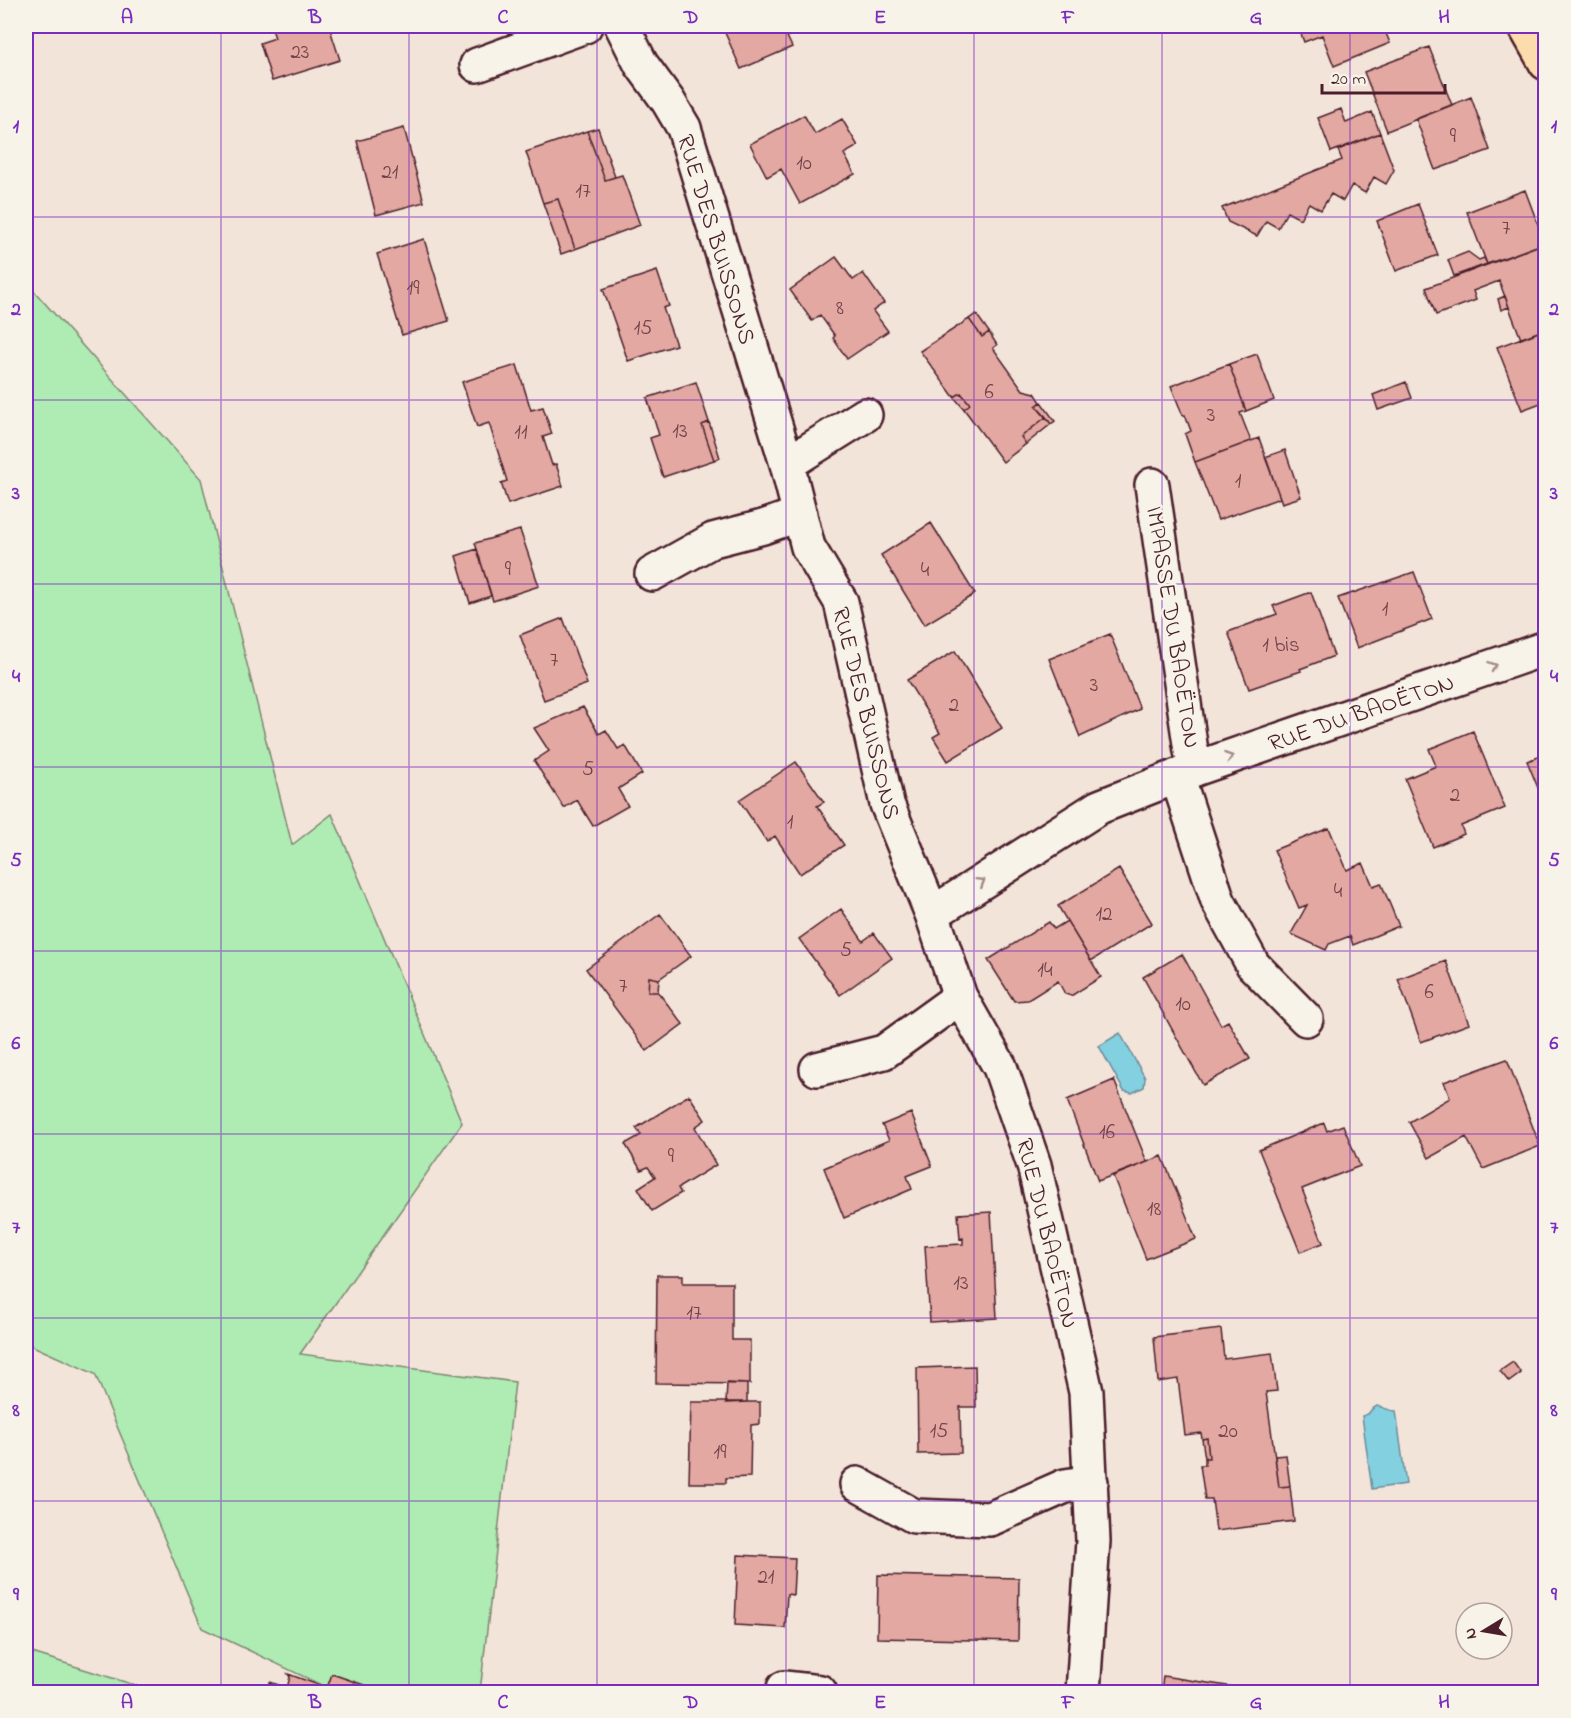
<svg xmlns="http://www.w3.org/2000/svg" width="1571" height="1718" viewBox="0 0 1571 1718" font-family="'Indie Flower',sans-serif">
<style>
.green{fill:#aeecb3;stroke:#7c866f;stroke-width:1.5}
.water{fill:#83d1e0;stroke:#6c8a98;stroke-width:1.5}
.building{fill:#e2a8a1;stroke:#4a1f2b;stroke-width:1.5}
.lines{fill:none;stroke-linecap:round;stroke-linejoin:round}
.minor-casing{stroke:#4a1f2b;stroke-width:38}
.major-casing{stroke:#4a1f2b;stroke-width:38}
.minor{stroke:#f7f3e8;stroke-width:33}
.major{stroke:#fcdcac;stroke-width:33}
.oneway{stroke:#a0898a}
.grid{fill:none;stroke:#7b2cbf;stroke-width:1.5;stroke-opacity:0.55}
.labels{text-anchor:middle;stroke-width:5;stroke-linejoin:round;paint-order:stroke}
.number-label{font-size:21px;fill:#704148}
.street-label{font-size:24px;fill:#4a1f2b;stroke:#f7f3e8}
.neatline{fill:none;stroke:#7b2cbf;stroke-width:2}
.grid-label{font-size:20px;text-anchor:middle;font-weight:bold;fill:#7b2cbf}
</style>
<rect width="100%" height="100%" fill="#f3e4da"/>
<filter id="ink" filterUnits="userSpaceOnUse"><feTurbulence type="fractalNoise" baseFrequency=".0167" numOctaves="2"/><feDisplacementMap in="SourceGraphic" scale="12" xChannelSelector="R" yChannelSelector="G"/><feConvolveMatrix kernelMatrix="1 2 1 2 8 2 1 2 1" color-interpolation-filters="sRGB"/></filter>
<g filter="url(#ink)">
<path class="green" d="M 26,282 L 201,479 L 292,845 L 332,814 L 462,1123 L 300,1354 L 515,1382 L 480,1692 L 336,1692 L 202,1628 L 95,1374 L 26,1343 Z
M 26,1651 L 157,1692 L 26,1692 Z"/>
<path class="water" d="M 1120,1033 L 1145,1078 L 1144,1087 L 1132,1093 L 1124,1091 L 1099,1046 Z
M 1377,1406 C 1384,1407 1388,1411 1396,1411 L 1406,1484 L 1372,1489 L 1362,1416 L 1368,1414 L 1372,1409 Z"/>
<path class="building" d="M 271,26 L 329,26 L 340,60 L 272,81 L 260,43 L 275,38 Z
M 722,26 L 782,26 L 792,47 L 741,69 Z
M 1298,26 L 1383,26 L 1390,43 L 1334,66 L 1322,35 L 1304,42 Z
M 1429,47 L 1452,105 L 1387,131 L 1364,72 Z
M 1471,97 L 1490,150 L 1435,170 L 1416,119 Z
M 1341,109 L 1346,123 L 1372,112 L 1380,133 L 1331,152 L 1318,118 Z
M 804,115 L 815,134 L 842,119 L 858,146 L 844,154 L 855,174 L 800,204 L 781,169 L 767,177 L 750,144 Z
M 404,128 L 424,202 L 376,215 L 357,141 Z
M 598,128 L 615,177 L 605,180 L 587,131 Z
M 587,131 L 605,180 L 622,175 L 640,225 L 575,249 L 558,199 L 543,203 L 526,152 Z
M 1380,133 L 1394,170 L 1386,184 L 1374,177 L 1365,193 L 1352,185 L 1343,201 L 1331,194 L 1321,210 L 1309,203 L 1300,219 L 1287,212 L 1278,228 L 1266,221 L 1257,236 L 1228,222 L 1222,208 L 1342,160 L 1338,150 Z
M 1525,190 L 1545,243 L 1487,264 L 1467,212 Z
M 558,199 L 575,249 L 561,254 L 543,203 Z
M 1418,204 L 1438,255 L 1396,271 L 1377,221 Z
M 424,239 L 449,321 L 402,335 L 377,254 Z
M 1545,243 L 1546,329 L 1521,339 L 1499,281 L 1473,291 L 1476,300 L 1436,315 L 1426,288 Z
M 1468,252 L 1479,260 L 1484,258 L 1487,264 L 1454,276 L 1448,260 Z
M 836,257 L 853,280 L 863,273 L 884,303 L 873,311 L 888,331 L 847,359 L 833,338 L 835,336 L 820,315 L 812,321 L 790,290 Z
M 657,271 L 669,306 L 663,308 L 676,345 L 628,361 L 603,289 Z
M 1505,296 L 1509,307 L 1501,310 L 1498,299 Z
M 976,314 L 989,332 L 982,337 L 969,319 Z
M 969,319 L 982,337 L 989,332 L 997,345 L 993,348 L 1023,390 L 1035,393 L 1041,402 L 1036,406 L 1046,417 L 1021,437 L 1026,444 L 1003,462 L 964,409 L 970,404 L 961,393 L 954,397 L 920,351 Z
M 1546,329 L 1546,401 L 1522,410 L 1497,347 Z
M 1257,354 L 1274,400 L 1246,411 L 1229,364 Z
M 1229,364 L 1246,411 L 1240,413 L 1251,441 L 1195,462 L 1185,434 L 1191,431 L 1185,415 L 1183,416 L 1171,386 Z
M 517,365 L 531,410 L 543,407 L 552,434 L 543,437 L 552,465 L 556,464 L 563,486 L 508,504 L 501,483 L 507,481 L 489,423 L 477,427 L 462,382 Z
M 696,382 L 709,422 L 702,425 L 714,460 L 663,477 L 650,438 L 659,435 L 647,398 Z
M 1406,382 L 1412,398 L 1378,410 L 1373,395 Z
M 961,393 L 970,404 L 964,409 L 954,397 Z
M 1041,402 L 1055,421 L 1051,424 L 1036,406 Z
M 1046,417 L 1051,424 L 1026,444 L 1021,437 Z
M 709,422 L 720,458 L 714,460 L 702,425 Z
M 1259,438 L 1280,498 L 1218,520 L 1195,462 Z
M 1285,450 L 1301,497 L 1282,503 L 1265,457 Z
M 931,523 L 975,594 L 924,625 L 881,555 Z
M 520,530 L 539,586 L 493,601 L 475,543 Z
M 477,549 L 491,596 L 470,603 L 456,556 Z
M 1414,572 L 1432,619 L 1357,648 L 1338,598 Z
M 1311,592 L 1334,656 L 1300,669 L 1301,671 L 1249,689 L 1228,632 L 1277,614 L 1273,606 Z
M 563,618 L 587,684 L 544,700 L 520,635 Z
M 1110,634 L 1140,709 L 1080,737 L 1049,659 Z
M 955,651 L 1002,728 L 948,761 L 933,737 L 940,733 L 907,680 Z
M 583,707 L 599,734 L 606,730 L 618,749 L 625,745 L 642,774 L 618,789 L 628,806 L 593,826 L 577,800 L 564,808 L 534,761 L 549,751 L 534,728 Z
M 1473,731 L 1505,808 L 1461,826 L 1464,834 L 1433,847 L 1405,779 L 1436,766 L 1429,749 Z
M 1546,754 L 1546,804 L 1545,805 L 1527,761 Z
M 796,762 L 824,802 L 817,806 L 844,845 L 800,874 L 775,836 L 767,842 L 739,800 Z
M 1329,828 L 1347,870 L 1363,863 L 1373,886 L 1381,883 L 1399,926 L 1353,945 L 1350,936 L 1329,944 L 1326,950 L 1291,934 L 1307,905 L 1299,908 L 1274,850 Z
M 1119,869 L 1152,923 L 1091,961 L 1058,906 Z
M 841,909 L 863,941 L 874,933 L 892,958 L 840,995 L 799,939 Z
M 660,914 L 691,956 L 659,979 L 649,977 L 648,992 L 658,992 L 683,1024 L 647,1051 L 586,969 Z
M 1067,921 L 1101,977 L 1071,996 L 1065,994 L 1058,981 L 1028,1000 L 1014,1001 L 988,960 L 1049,922 L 1054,929 Z
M 1182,954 L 1221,1025 L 1228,1021 L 1250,1059 L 1203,1085 L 1143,977 Z
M 1446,961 L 1469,1024 L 1421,1042 L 1398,979 Z
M 649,977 L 659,979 L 658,992 L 648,992 Z
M 1507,1059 L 1540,1146 L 1483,1169 L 1466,1137 L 1429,1158 L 1409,1122 L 1450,1098 L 1444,1082 Z
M 1114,1080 L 1147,1162 L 1098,1181 L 1067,1100 Z
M 689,1095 L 705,1120 L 695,1127 L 716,1165 L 678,1188 L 681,1193 L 652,1211 L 638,1188 L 655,1177 L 648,1167 L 641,1170 L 625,1144 L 641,1135 L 636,1128 Z
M 911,1113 L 932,1166 L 907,1176 L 912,1189 L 844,1218 L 824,1168 L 889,1140 L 882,1125 Z
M 1324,1123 L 1327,1131 L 1343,1125 L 1360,1166 L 1302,1189 L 1323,1243 L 1300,1252 L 1259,1150 Z
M 1162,1156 L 1196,1239 L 1146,1259 L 1113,1176 Z
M 991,1212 L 997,1318 L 930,1322 L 925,1246 L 963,1244 L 963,1238 L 960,1239 L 958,1214 Z
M 657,1275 L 683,1275 L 683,1283 L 732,1283 L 732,1340 L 750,1340 L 750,1384 L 656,1383 Z
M 1221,1329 L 1224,1359 L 1272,1353 L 1277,1391 L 1266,1392 L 1279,1487 L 1290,1486 L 1294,1521 L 1216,1531 L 1212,1499 L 1205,1499 L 1200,1465 L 1205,1465 L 1205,1458 L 1209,1458 L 1207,1438 L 1202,1439 L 1201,1433 L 1185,1435 L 1178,1379 L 1158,1382 L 1154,1337 Z
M 1513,1362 L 1521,1373 L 1509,1382 L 1500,1371 Z
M 975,1366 L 976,1407 L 960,1407 L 961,1453 L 918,1454 L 917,1368 Z
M 727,1383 L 747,1384 L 747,1402 L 726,1403 Z
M 691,1402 L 760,1402 L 760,1424 L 751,1425 L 750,1477 L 726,1478 L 726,1483 L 689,1483 Z
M 1207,1438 L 1209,1458 L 1205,1458 L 1202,1439 Z
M 1286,1455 L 1290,1486 L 1279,1487 L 1275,1456 Z
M 738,1555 L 795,1558 L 793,1595 L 787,1594 L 785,1628 L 735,1625 Z
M 878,1575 L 1019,1578 L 1018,1641 L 877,1638 Z
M 288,1674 L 327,1688 L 332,1674 L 373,1688 L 372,1692 L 267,1692 L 270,1682 L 287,1688 L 290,1677 Z
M 1163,1676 L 1259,1691 L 1259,1692 L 1161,1692 Z
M 697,1687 L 727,1692 L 696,1692 Z"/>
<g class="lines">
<g class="minor-casing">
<path id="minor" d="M 622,26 L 641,64 L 668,101 L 684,128 L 787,464 L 808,547 L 841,602 L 887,804 L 932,914 L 960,997 L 1000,1067 L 1034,1165 L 1086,1392 L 1093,1541 L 1083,1692
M 477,65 L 585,26
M 787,464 L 865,415
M 1152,485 L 1191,751 L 1198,768
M 652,574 L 713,540 L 763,527 L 800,514
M 1177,776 L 1218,901 L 1253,965 L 1306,1019
M 932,914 L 1099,807 L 1198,768 L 1546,648
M 817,1069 L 884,1052 L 960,997
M 857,1484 L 914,1516 L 990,1519 L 1065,1486 L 1091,1482
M 784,1688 L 820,1692"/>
</g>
<g class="major-casing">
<path id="major" d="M 1525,26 L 1546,63"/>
</g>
<use href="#minor" class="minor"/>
<use href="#major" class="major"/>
</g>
<defs><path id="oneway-chevron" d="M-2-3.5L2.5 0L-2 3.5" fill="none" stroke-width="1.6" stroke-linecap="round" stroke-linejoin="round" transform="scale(1.5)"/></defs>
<g class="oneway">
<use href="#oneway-chevron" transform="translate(1493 666) rotate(-19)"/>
<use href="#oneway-chevron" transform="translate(1229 757) rotate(-19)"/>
<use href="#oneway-chevron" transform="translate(981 882) rotate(-32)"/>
</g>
</g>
<path class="grid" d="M 221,26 L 221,1692M 409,26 L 409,1692M 597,26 L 597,1692M 786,26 L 786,1692M 974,26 L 974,1692M 1162,26 L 1162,1692M 1350,26 L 1350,1692M 26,217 L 1546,217M 26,400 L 1546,400M 26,584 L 1546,584M 26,767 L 1546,767M 26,951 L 1546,951M 26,1134 L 1546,1134M 26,1318 L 1546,1318M 26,1501 L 1546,1501"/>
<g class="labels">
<g class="number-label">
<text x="300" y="58">23</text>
<text x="1453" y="142">9</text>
<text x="804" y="169">10</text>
<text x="390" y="178">21</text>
<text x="583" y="197">17</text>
<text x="1506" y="234">7</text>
<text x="413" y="294">19</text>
<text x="840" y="314">8</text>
<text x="643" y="334">15</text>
<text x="989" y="398">6</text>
<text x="1211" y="421">3</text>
<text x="680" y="437">13</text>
<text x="521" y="438">11</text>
<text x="1238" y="487">1</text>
<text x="508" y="575">9</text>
<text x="925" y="576">4</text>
<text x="1385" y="615">1</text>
<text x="1281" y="651">1 bis</text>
<text x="554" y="666">7</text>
<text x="1094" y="691">3</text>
<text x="954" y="711">2</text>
<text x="588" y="775">5</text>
<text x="1455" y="801">2</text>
<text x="790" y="828">1</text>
<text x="1338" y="897">4</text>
<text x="1104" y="920">12</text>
<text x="846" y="956">5</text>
<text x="1045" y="976">14</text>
<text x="623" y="992">7</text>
<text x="1429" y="998">6</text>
<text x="1183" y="1010">10</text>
<text x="1107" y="1138">16</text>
<text x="671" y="1162">9</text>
<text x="1154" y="1215">18</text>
<text x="961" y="1289">13</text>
<text x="694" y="1319">17</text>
<text x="939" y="1437">15</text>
<text x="1228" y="1437">20</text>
<text x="720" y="1458">19</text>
<text x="766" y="1583">21</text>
</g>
<g class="street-label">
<text transform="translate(717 239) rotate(73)" y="8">RUE DES BUISSONS</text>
<text transform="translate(1174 627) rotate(81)" y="8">IMPASSE DU BAOËTON</text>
<text transform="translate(1361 712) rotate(-19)" y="8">RUE DU BAOËTON</text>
<text transform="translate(867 713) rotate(76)" y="8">RUE DES BUISSONS</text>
<text transform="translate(1048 1233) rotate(76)" y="8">RUE DU BAOËTON</text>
</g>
</g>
<rect width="1571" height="1718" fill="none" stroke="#f7f3e8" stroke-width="66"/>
<g transform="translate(1484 1631) rotate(259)"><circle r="28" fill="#f7f3e8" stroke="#b29e9c" stroke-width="1.5"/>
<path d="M0-4.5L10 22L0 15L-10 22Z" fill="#4a1f2b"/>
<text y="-9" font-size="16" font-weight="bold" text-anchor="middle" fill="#4a1f2b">N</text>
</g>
<path d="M1322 84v9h123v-9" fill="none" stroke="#4a1f2b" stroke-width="3"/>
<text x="1331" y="84" font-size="18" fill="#4a1f2b" stroke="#f7f3e8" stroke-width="4.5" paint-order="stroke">20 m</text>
<rect x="33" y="33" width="1505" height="1652" class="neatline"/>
<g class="grid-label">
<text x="127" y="23">A</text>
<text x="315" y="23">B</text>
<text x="503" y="23">C</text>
<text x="691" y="23">D</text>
<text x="880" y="23">E</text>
<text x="1068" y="23">F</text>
<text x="1256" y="23">G</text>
<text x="1444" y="23">H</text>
<text x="16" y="132">1</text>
<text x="1554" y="132">1</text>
<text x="16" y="315">2</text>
<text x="1554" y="315">2</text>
<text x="16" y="499">3</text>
<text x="1554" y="499">3</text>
<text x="16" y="682">4</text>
<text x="1554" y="682">4</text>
<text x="16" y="866">5</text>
<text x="1554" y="866">5</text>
<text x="16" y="1049">6</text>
<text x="1554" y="1049">6</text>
<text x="16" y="1233">7</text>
<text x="1554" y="1233">7</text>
<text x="16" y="1416">8</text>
<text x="1554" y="1416">8</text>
<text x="16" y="1600">9</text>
<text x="1554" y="1600">9</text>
<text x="127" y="1708">A</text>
<text x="315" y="1708">B</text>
<text x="503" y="1708">C</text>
<text x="691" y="1708">D</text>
<text x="880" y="1708">E</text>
<text x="1068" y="1708">F</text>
<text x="1256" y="1708">G</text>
<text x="1444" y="1708">H</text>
</g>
</svg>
